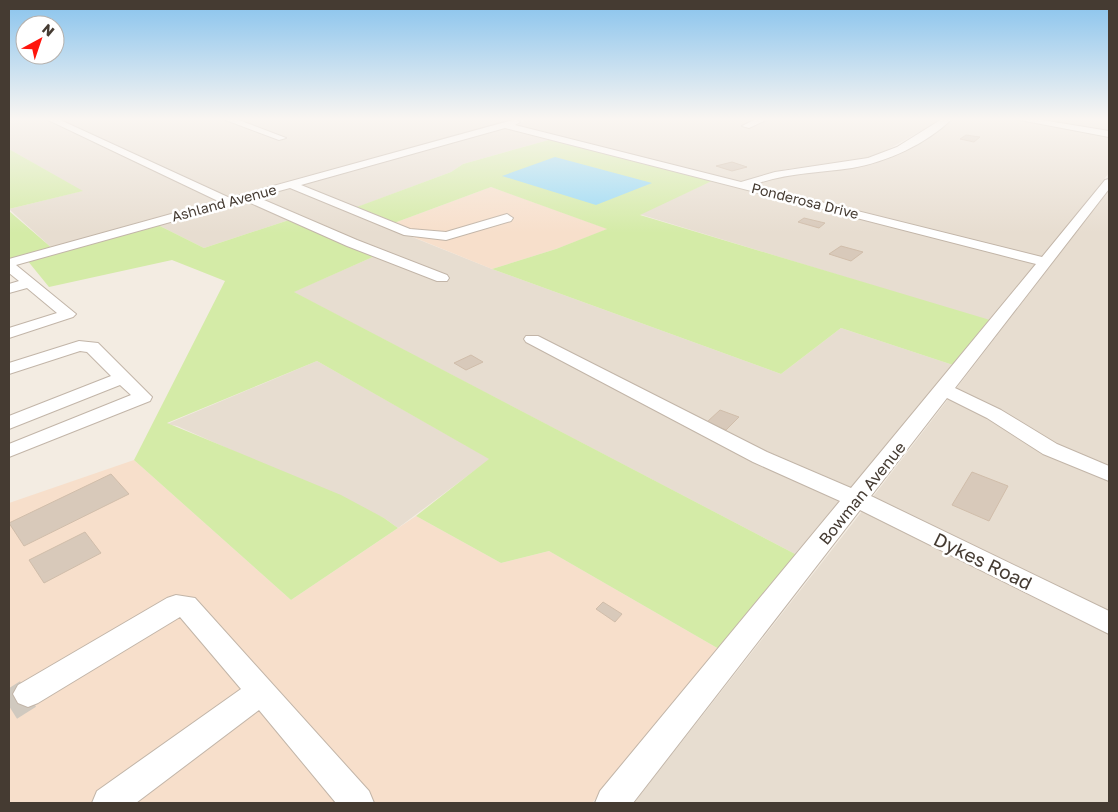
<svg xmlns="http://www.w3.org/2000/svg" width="1118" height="812" viewBox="0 0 1118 812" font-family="'Golos Text',sans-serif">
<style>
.residential{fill:#e7ddd0}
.commercial{fill:#f7dfcb}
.green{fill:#d4eba7}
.water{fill:#99daf5}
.building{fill:#d8c9ba;stroke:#d0bdaa}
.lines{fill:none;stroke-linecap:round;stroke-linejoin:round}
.minor-tunnel{stroke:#d0c9bf;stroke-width:30;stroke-dasharray:30 15;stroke-linecap:butt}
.minor-casing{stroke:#c2b5a8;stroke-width:2}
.minor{fill:#fff;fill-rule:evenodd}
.labels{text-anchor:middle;stroke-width:5;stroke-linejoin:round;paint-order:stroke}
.far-street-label{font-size:14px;fill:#453b32;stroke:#fff}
.street-label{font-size:16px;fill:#453b32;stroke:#fff}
.near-street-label{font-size:19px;fill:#453b32;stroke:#fff}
</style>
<rect width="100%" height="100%" fill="#f3ece2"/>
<path class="residential" d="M 9,119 L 43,119 L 220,202 L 53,249 L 9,209 L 82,191 L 9,149 Z
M 57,119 L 220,119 L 280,140 L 287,138 L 234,119 L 521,119 L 232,199 Z
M 532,119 L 758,119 L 741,126 L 747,128 L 769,119 L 943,119 L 872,158 L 840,164 L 786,169 L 741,183 L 511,125 Z
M 953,119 L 1012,119 L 1109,135 L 1109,173 L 1041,258 L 750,185 L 783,174 L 845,167 L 909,146 Z
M 1025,119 L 1109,119 L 1109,133 Z
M 504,127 L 552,139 L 463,164 L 451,172 L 347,211 L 492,269 L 781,374 L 841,328 L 953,365 L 797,555 L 293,292 L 375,256 L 289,220 L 204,248 L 156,224 Z
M 714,180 L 1038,262 L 989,321 L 639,214 Z
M 1109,190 L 1109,613 L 872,498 Z
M 317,361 L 490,459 L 398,528 L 384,518 L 177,426 L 167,424 Z
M 863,510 L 1109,634 L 1109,803 L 634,803 Z"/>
<path class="commercial" d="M 491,187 L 608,229 L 556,249 L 492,269 L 386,226 Z
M 134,460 L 291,600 L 416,516 L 501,563 L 549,551 L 719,649 L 592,803 L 9,803 L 9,503 Z"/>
<path class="green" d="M 552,139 L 714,180 L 640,215 L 990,320 L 953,365 L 841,328 L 781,374 L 492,269 L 556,249 L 607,229 L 491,187 L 386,226 L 346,211 L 451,172 L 463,164 Z
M 9,149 L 83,191 L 9,209 Z
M 9,211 L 53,249 L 9,261 Z
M 289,220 L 375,256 L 294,292 L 797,555 L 719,649 L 549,551 L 501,563 L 416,516 L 489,459 L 317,361 L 167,423 L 341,495 L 384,518 L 398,528 L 291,600 L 134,460 L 225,281 L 172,260 L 49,287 L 27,260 L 156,224 L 204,248 Z"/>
<path class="water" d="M 555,157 L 652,183 L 596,205 L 502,176 Z"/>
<path class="building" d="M 966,135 L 980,137 L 974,142 L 960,139 Z
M 732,162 L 747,167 L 732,171 L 716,166 Z
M 804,218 L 825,223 L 819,228 L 798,222 Z
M 841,246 L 863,252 L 851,261 L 829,254 Z
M 471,355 L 483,362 L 466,370 L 454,363 Z
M 720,410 L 739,417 L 726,430 L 707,422 Z
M 972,472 L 1008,486 L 989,521 L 952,505 Z
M 111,474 L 129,494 L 24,546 L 9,523 Z
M 85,532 L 101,553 L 44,583 L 29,560 Z
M 603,602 L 622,614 L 615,622 L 596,609 Z"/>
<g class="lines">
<path class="minor-tunnel" d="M 9,706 L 28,694"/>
<g class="minor-casing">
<path id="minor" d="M 46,119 L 58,119 L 230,198 L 516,119 L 520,122 L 515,125 L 741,182 L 775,172 L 868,158 L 897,147 L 942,119 L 952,119 C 926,144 887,162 852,168 C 819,173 785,173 753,185 L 1042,257 L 1105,180 L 1109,179 L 1109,189 L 955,388 L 1001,410 L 1057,444 L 1109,466 L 1109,481 L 1043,454 L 987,418 L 947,398 L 871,496 L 1109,611 L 1109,634 L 860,510 L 633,803 L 595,803 L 600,791 L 840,501 L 753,462 L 526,342 L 524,339 L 526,336 L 538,336 L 767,452 L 851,488 L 1036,264 L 505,128 L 301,185 L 410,229 L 446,232 L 507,214 L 513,218 L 511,221 L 446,240 L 404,235 L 290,188 L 257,197 L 357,240 L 447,275 L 449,278 L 447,281 L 437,281 L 347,246 L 246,201 L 16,265 L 76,314 L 73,317 L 9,338 L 9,328 L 57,313 L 27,288 L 9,293 L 9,284 L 19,281 L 9,273 L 9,259 L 218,201 Z
M 223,119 L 236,119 L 286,138 L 279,140 Z
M 756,119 L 768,119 L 749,128 L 742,126 Z
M 1015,119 L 1036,119 L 1109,131 L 1109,137 Z
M 79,341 L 98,343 L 152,397 L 150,401 L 9,457 L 9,444 L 131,395 L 120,385 L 9,429 L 9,416 L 111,376 L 87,352 L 80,351 L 9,374 L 9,363 Z
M 176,595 L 195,598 L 369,791 L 374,803 L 336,803 L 259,710 L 136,803 L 92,803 L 97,791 L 241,689 L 180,617 L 38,703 L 28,707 L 18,703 L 13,694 L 18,685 L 167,598 Z"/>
</g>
<use href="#minor" class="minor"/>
</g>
<linearGradient id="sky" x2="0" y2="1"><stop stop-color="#88c3ed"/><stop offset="0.51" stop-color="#faf6f2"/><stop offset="1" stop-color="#faf6f2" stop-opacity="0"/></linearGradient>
<rect width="1118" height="233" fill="url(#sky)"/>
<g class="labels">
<g class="far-street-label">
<text transform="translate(805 201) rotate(14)" y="5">Ponderosa Drive</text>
<text transform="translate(224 203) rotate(-15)" y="5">Ashland Avenue</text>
</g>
<g class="street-label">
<text transform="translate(862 493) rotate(-51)" y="6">Bowman Avenue</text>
</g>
<g class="near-street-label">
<text transform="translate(983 561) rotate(26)" y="7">Dykes Road</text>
</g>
</g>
<rect width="1118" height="812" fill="none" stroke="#453b32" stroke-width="20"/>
<g transform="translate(40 40) rotate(40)"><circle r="24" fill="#ffffff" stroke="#b5b1ad"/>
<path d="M0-4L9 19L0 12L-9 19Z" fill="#ff150d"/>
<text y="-8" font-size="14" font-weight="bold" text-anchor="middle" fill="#453b32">N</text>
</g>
</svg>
